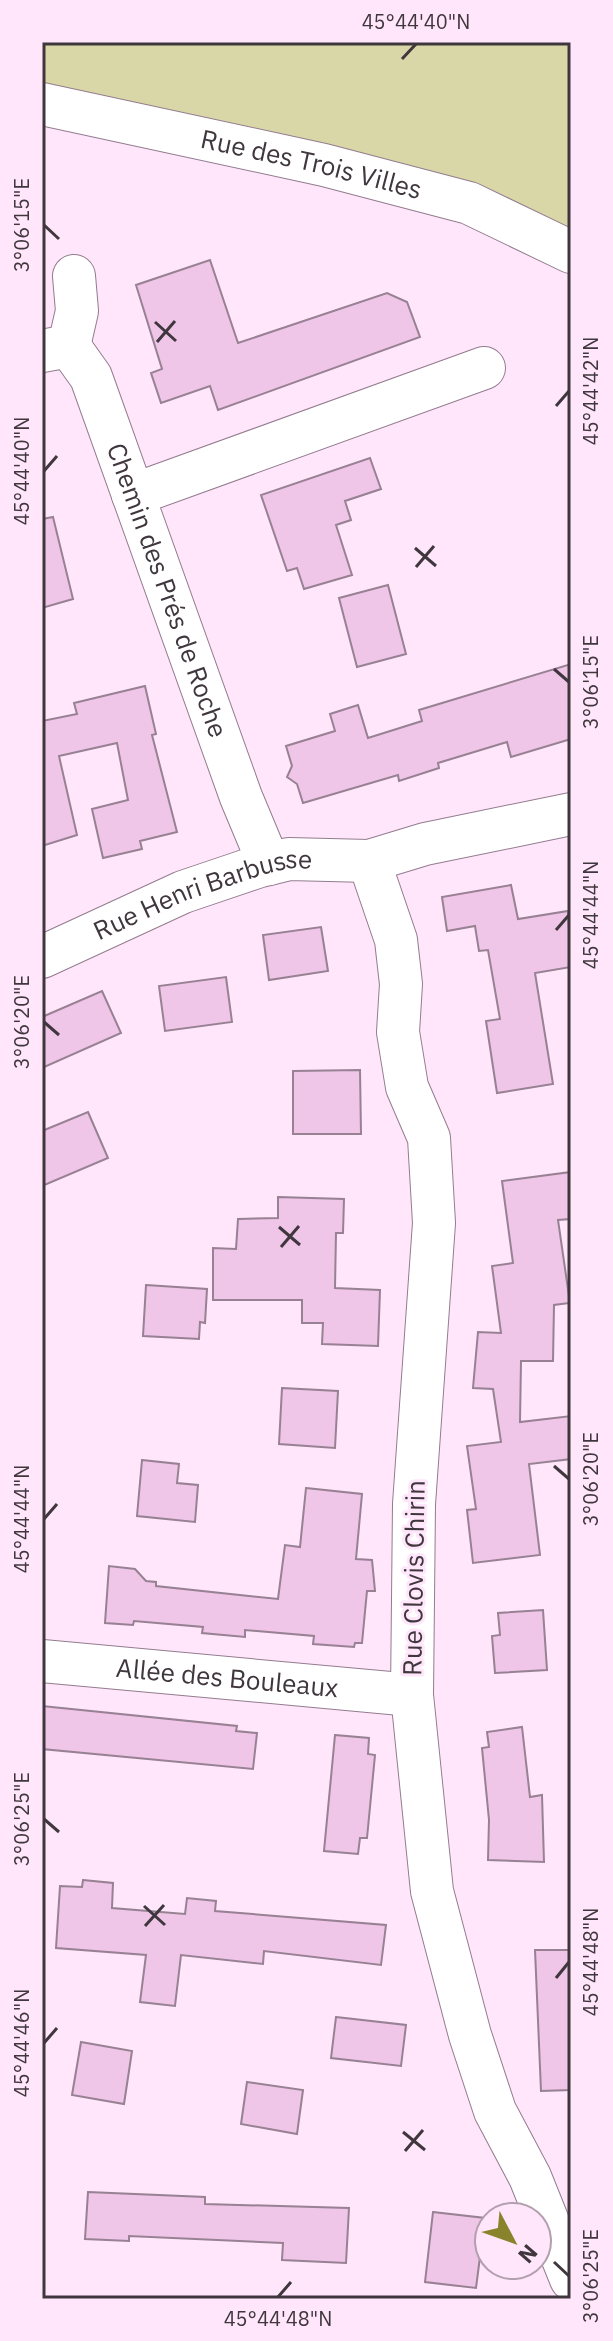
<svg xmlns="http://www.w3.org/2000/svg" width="613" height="2341" viewBox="0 0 613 2341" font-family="'IBM Plex Sans',sans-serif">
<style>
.green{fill:#d9d7a7}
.building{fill:#efc5e8;stroke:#978193;stroke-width:2}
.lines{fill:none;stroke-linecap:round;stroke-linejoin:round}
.minor-casing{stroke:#937c8f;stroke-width:44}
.minor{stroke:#fff;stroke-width:42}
.ticks{fill:none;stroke:#40373e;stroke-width:3}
.labels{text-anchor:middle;stroke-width:6;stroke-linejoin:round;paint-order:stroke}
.street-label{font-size:26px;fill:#40373e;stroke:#ffe6fa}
.neatline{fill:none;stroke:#40373e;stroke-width:3}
.ticks-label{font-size:20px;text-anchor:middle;fill:#40373e}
</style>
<rect width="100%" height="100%" fill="#ffe6fa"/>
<path class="green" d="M 42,42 L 571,42 L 571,263 L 469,203 L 42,83 Z"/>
<path class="building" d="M 210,260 L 238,343 L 387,293 L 407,302 L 420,337 L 218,410 L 210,386 L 161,403 L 151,373 L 162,369 L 136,285 Z
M 370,458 L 381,489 L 345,501 L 351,520 L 336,525 L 352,575 L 304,589 L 297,568 L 287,571 L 261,495 Z
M 53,517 L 73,599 L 42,608 L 42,519 Z
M 388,585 L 406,654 L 357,667 L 339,598 Z
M 571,664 L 571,739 L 511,757 L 507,742 L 438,763 L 439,768 L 399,781 L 398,775 L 303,803 L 297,784 L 287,777 L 292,766 L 286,746 L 335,731 L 330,714 L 358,705 L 368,738 L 422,721 L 419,710 Z
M 145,686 L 156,734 L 152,735 L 177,832 L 140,841 L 142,849 L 103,858 L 92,809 L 128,800 L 117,743 L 59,756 L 77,835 L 42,846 L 42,721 L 77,714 L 74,703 Z
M 511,885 L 518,919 L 568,911 L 571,967 L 535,973 L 553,1084 L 497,1093 L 486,1021 L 500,1019 L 488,950 L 479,951 L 475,926 L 447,931 L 442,897 Z
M 321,927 L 328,971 L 269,980 L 263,935 Z
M 226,977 L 232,1022 L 165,1031 L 159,986 Z
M 102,991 L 121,1033 L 42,1068 L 42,1017 Z
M 360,1070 L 361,1134 L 293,1134 L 293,1071 Z
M 88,1112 L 108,1158 L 42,1186 L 42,1131 Z
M 571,1172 L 571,1219 L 558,1220 L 570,1303 L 554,1305 L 553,1361 L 521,1361 L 520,1422 L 571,1416 L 571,1459 L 529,1464 L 540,1555 L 473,1563 L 467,1510 L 476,1509 L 467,1446 L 501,1442 L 493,1389 L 473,1388 L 478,1332 L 501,1333 L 492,1266 L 513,1263 L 502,1181 Z
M 278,1197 L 344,1199 L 343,1233 L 336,1233 L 335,1288 L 380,1290 L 378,1346 L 322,1344 L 323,1323 L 302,1323 L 302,1300 L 213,1300 L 213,1248 L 236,1249 L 238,1219 L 278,1218 Z
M 146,1285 L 207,1289 L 205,1323 L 200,1322 L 199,1339 L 143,1336 Z
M 282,1388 L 338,1391 L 335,1448 L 279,1444 Z
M 142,1460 L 179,1464 L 177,1483 L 198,1485 L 195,1522 L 137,1516 Z
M 306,1488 L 362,1494 L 356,1559 L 372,1560 L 375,1591 L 367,1591 L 362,1643 L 355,1643 L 354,1647 L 313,1644 L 314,1636 L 245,1630 L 245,1637 L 202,1633 L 203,1627 L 134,1621 L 133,1625 L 105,1623 L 109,1566 L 135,1569 L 146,1581 L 156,1582 L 156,1586 L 278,1599 L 285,1545 L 300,1547 Z
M 543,1610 L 547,1670 L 495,1673 L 492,1636 L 500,1635 L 498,1613 Z
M 42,1706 L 237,1726 L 236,1731 L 257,1733 L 253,1769 L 42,1749 Z
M 522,1727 L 530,1797 L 542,1795 L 544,1862 L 488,1860 L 489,1820 L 482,1748 L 489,1747 L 487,1732 Z
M 335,1735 L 369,1738 L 368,1754 L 375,1755 L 367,1838 L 360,1838 L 358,1854 L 324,1851 Z
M 83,1880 L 113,1883 L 112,1908 L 185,1914 L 187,1898 L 216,1901 L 215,1911 L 386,1925 L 381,1965 L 264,1951 L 263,1964 L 181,1955 L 175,2006 L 140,2002 L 146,1955 L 56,1948 L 60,1886 L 82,1887 Z
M 535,1950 L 571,1950 L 571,2090 L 541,2091 Z
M 336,2017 L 406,2025 L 401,2066 L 331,2058 Z
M 81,2042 L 132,2051 L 124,2104 L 72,2095 Z
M 247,2082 L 303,2090 L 297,2134 L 241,2124 Z
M 88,2192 L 205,2197 L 205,2204 L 349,2208 L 346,2263 L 282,2260 L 283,2243 L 129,2236 L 129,2241 L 85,2239 Z
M 433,2212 L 485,2218 L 476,2288 L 425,2282 Z"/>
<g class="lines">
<g class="minor-casing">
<g id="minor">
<path id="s1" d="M 42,104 L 324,165 L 469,203 L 571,252"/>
<path d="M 69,346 L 77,311 L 74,276"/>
<path id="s2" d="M 42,351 L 69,346 L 91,377 L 241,797 L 269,864"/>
<path d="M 133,495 L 484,368"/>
<path d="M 369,861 L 396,940 L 401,984 L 398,1032 L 407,1087 L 429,1138 L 434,1223 L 414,1504 L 412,1695 L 432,1891 L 470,2035 L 495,2111 L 530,2177 L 571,2279"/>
<path id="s3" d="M 42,957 L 183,892 L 260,866 L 289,859 L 369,861 L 425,844 L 571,814"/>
<path id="s4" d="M 42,1661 L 412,1695"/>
</g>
</g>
<use href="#minor" class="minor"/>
</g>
<path class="ticks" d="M 402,59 L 416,44M 44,225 L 59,239M 155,322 L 176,341M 157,342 L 175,321M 556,406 L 569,391M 44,471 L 57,456M 415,548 L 436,566M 416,567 L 434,546M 554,669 L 569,682M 556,930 L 569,915M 44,1022 L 59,1035M 279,1227 L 300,1245M 281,1247 L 299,1226M 554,1466 L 569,1479M 44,1519 L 57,1504M 44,1819 L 59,1832M 144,1906 L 165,1925M 145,1926 L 164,1905M 556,1978 L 569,1962M 44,2043 L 57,2028M 403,2132 L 425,2150M 405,2151 L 423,2130M 554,2262 L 569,2276M 278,2297 L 291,2282"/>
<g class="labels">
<g class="street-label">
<text dy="9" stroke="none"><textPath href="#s1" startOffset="276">Rue des Trois Villes</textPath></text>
<text dy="9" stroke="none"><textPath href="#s2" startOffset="292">Chemin des Prés de Roche</textPath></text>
<text dy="9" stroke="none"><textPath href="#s3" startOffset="174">Rue Henri Barbusse</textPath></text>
<text transform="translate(414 1578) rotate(-89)" y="9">Rue Clovis Chirin</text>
<text dy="9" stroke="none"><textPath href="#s4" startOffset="186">Allée des Bouleaux</textPath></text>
</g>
</g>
<rect width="613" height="2341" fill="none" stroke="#ffe6fa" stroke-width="88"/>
<g transform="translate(513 2241) rotate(131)"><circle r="38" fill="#ffe6fa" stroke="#b3a0af" stroke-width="2"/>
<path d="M0-6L14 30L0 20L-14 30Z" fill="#89832b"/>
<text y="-12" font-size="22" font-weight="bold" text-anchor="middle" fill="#40373e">N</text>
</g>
<rect x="44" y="44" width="525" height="2253" class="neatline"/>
<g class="ticks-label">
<text x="416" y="29">45°44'40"N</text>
<text transform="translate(22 225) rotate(-90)" y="7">3°06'15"E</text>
<text transform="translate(591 391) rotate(-90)" y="7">45°44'42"N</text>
<text transform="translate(22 471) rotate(-90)" y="7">45°44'40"N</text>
<text transform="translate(591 682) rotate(-90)" y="7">3°06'15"E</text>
<text transform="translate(591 915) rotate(-90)" y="7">45°44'44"N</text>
<text transform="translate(22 1022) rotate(-90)" y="7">3°06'20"E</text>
<text transform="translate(591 1479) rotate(-90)" y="7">3°06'20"E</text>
<text transform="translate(22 1519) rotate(-90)" y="7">45°44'44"N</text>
<text transform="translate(22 1819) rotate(-90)" y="7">3°06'25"E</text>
<text transform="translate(591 1962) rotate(-90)" y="7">45°44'48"N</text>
<text transform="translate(22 2043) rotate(-90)" y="7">45°44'46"N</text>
<text transform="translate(591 2276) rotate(-90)" y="7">3°06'25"E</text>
<text x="278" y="2326">45°44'48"N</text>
</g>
</svg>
